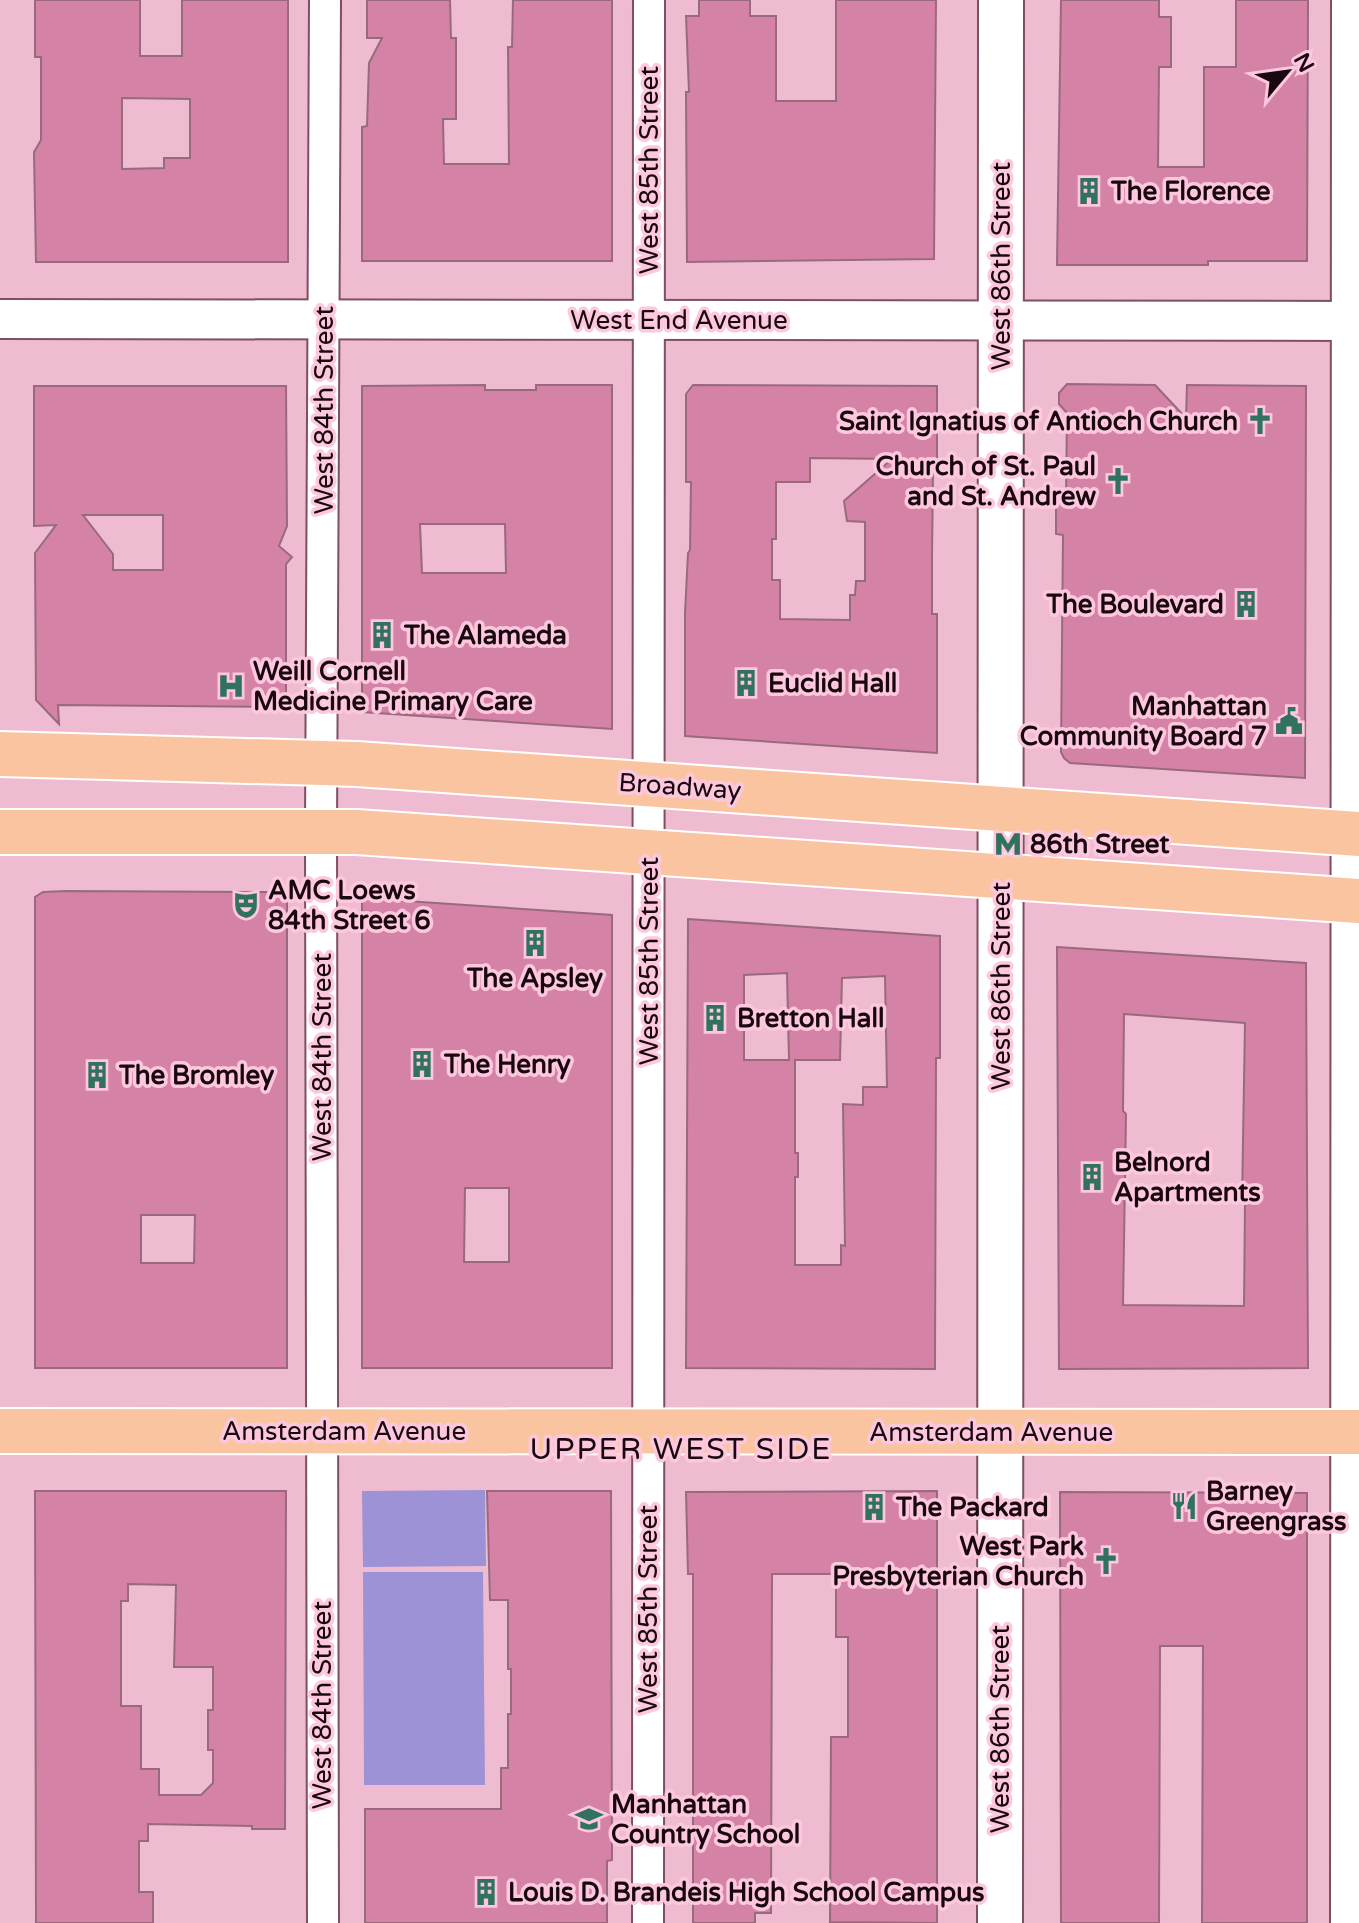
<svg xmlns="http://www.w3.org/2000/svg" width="1359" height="1923" viewBox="0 0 1359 1923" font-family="'Varela Round',sans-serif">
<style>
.green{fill:#9e92d6}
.building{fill:#d582a7;stroke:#996a7e;stroke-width:2;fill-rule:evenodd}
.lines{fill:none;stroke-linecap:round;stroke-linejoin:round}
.minor-casing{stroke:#7c4f63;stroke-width:34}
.tertiary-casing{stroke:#7c4f63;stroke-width:42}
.secondary-casing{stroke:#7c4f63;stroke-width:48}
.primary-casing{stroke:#fff;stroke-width:48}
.minor{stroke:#fff;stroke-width:30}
.tertiary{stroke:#fff;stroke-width:38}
.secondary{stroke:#fff;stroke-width:44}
.primary{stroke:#fbc4a1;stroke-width:44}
.labels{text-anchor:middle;stroke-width:7;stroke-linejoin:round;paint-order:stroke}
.street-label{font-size:26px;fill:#190810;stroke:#fdc8de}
.poi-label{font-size:26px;font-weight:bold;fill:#190810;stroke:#fdc8de;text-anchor:start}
.quarter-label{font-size:30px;letter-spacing:2px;fill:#190810;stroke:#fdc8de}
</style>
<rect width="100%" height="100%" fill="#efbbd1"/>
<path class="green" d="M 485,1490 L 486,1566 L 363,1567 L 362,1491 Z
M 363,1572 L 483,1572 L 485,1785 L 364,1785 Z"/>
<path class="building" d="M 35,0 L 140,0 L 140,56 L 182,56 L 182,0 L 288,0 L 288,262 L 36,262 L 34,152 L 41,140 L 41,57 L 35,57 ZM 122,98 L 190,99 L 190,158 L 164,158 L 164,168 L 122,169 Z
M 367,0 L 450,0 L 451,38 L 456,38 L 456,119 L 443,119 L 444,164 L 509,164 L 508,47 L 512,47 L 513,0 L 612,0 L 612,261 L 362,261 L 362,127 L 367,126 L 369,63 L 382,38 L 367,38 Z
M 699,0 L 750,0 L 750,16 L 776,16 L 776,101 L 836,101 L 836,0 L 936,0 L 934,259 L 687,262 L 686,92 L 689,92 L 686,16 L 699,16 Z
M 1061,0 L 1159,0 L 1159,17 L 1171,17 L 1171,67 L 1159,67 L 1158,167 L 1204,167 L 1204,67 L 1236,67 L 1236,0 L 1308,0 L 1307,261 L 1208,261 L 1208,265 L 1057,265 Z
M 1067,384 L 1155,385 L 1186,418 L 1187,385 L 1306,386 L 1305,778 L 1070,763 L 1064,758 L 1061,752 L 1063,535 L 1056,534 L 1056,502 L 1066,502 L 1067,413 L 1059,404 L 1059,393 Z
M 485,385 L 485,390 L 536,390 L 536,385 L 612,385 L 612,729 L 362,712 L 362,386 ZM 420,524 L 505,524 L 506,573 L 422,573 Z
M 693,385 L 937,386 L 937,470 L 933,470 L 932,557 L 932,614 L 937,614 L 937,753 L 685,736 L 685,613 L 688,553 L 690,550 L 691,482 L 686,482 L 686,394 ZM 810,458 L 892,459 L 844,501 L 847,521 L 865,522 L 865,581 L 856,581 L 855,595 L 850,595 L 850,620 L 780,619 L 780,580 L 772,580 L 772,539 L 776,539 L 776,482 L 810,482 Z
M 34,386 L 286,386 L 287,526 L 279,546 L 292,557 L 286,564 L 286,707 L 58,705 L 59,724 L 36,700 L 35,553 L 56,525 L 34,526 ZM 83,515 L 163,515 L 163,570 L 113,570 L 113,554 Z
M 66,891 L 280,892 L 287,899 L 287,1368 L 35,1368 L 35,897 L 43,892 ZM 141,1215 L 195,1215 L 194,1263 L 141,1263 Z
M 362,898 L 612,915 L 612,1368 L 362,1368 ZM 465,1188 L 509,1188 L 509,1262 L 464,1262 Z
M 688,919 L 940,936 L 940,1058 L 936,1058 L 935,1369 L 686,1368 ZM 787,973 L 789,1060 L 744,1060 L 744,975 ZM 885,976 L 887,1087 L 863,1087 L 863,1105 L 843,1104 L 845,1246 L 841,1245 L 841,1265 L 795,1265 L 795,1177 L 798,1177 L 798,1153 L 795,1153 L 795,1060 L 840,1060 L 842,978 Z
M 1057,947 L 1306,963 L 1308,1368 L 1059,1369 ZM 1124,1014 L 1245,1023 L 1242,1201 L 1245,1204 L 1244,1306 L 1123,1305 L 1126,1114 L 1123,1111 Z
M 35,1491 L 286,1491 L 285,1829 L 252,1829 L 252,1826 L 148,1824 L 148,1841 L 139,1841 L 139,1892 L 153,1892 L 153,1923 L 36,1923 ZM 128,1584 L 176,1585 L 174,1667 L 213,1667 L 213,1710 L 208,1710 L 208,1750 L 213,1750 L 213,1783 L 201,1795 L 159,1795 L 159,1769 L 141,1769 L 141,1706 L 121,1706 L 121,1601 L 128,1601 Z
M 487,1491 L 611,1491 L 612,1860 L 607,1861 L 607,1923 L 365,1923 L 365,1809 L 501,1809 L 501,1768 L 508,1768 L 508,1714 L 511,1714 L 511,1669 L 508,1669 L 508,1600 L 490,1600 Z
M 937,1491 L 937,1923 L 830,1922 L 831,1737 L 848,1737 L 848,1637 L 836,1637 L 836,1574 L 772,1574 L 771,1913 L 755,1913 L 755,1923 L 693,1923 L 693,1574 L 688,1574 L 686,1492 Z
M 1060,1492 L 1307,1493 L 1307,1923 L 1202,1923 L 1203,1646 L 1160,1646 L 1159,1923 L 1061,1923 Z"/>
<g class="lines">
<g class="minor-casing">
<path id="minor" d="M 323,1923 L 321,832 L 325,0
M 648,1923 L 649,0
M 1346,1923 L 1347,0"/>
</g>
<g class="tertiary-casing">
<path id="tertiary" d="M 0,319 L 1359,321"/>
</g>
<g class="secondary-casing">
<path id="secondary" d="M 1000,1923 L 1001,0"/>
</g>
<g class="primary-casing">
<path id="primary" d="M 0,754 L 357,764 L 1359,834
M 0,832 L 357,832 L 1359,901
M 0,1431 L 1359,1432"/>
</g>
<use href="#minor" class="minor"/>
<use href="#tertiary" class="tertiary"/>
<use href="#secondary" class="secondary"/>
<use href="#primary" class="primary"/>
</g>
<defs>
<g id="building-bare" transform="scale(2.16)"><path d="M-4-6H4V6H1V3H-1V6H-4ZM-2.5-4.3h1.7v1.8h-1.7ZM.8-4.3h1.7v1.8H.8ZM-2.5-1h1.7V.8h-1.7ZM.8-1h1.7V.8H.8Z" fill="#31715f" stroke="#fdc8de" stroke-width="2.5" paint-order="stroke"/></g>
<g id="church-bare" transform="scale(2.16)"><path d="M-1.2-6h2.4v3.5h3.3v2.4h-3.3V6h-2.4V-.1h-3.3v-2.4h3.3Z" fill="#31715f" stroke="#fdc8de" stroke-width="2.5" paint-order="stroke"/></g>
<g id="hospital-bare" transform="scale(2.16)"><path d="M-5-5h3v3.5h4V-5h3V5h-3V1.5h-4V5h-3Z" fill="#31715f" stroke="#fdc8de" stroke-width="2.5" paint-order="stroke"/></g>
<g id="civic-bare" transform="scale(2.16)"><path d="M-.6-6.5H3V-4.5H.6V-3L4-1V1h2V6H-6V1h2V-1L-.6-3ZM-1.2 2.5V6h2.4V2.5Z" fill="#31715f" stroke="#fdc8de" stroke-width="2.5" paint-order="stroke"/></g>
<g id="metro-bare" transform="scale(2.16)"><path d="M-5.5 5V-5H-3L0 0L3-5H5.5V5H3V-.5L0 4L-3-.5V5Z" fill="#31715f" stroke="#fdc8de" stroke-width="2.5" paint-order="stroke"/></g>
<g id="theatre-bare" transform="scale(2.16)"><path d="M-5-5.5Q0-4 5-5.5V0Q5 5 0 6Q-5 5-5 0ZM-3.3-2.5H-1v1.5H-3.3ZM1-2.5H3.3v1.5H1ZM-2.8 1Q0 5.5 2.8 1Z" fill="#31715f" stroke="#fdc8de" stroke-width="2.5" paint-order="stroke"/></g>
<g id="restaurant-bare" transform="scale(2.16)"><path d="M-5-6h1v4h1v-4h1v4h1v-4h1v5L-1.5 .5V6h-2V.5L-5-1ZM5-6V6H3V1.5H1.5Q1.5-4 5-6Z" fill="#31715f" stroke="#fdc8de" stroke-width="2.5" paint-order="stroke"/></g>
<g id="school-bare" transform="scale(2.16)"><path d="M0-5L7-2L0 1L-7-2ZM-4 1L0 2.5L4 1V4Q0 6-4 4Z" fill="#31715f" stroke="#fdc8de" stroke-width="2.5" paint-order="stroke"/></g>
</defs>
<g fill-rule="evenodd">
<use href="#building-bare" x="1089" y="191"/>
<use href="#church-bare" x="1260" y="421"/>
<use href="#church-bare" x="1118" y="481"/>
<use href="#building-bare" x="1246" y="604"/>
<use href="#building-bare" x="382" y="635"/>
<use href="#building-bare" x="746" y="683"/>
<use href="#hospital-bare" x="231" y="686"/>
<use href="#civic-bare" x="1289" y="721"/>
<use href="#metro-bare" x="1008" y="844"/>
<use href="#theatre-bare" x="246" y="905"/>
<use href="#building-bare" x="535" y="943"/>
<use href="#building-bare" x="715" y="1018"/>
<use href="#building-bare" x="422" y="1064"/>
<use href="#building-bare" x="97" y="1075"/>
<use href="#building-bare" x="1092" y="1177"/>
<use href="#restaurant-bare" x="1184" y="1506"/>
<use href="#building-bare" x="874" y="1507"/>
<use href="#church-bare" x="1106" y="1561"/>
<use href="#school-bare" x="589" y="1819"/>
<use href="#building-bare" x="486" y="1892"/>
</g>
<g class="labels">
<g class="street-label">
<text transform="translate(649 170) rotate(-90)" y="9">West 85th Street</text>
<text transform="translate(1001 266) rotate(-90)" y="9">West 86th Street</text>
<text x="679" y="329">West End Avenue</text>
<text transform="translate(324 410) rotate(-90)" y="9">West 84th Street</text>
<text transform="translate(680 786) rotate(4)" y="9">Broadway</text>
<text transform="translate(649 961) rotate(-90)" y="9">West 85th Street</text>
<text transform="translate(1001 986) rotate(-90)" y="9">West 86th Street</text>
<text transform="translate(322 1057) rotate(-90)" y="9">West 84th Street</text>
<text x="344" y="1440">Amsterdam Avenue</text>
<text x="991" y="1441">Amsterdam Avenue</text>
<text transform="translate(648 1609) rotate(-90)" y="9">West 85th Street</text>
<text transform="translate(322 1705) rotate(-90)" y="9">West 84th Street</text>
<text transform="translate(1000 1729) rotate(-90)" y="9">West 86th Street</text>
</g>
<g class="poi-label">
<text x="1111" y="200">The Florence</text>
<text x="1238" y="430" text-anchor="end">Saint Ignatius of Antioch Church</text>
<text x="1096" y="475" text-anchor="end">Church of St. Paul<tspan x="1096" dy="30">and St. Andrew</tspan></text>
<text x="1224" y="613" text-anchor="end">The Boulevard</text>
<text x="404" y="644">The Alameda</text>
<text x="253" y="680">Weill Cornell<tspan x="253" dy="30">Medicine Primary Care</tspan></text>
<text x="768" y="692">Euclid Hall</text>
<text x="1267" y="715" text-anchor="end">Manhattan<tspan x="1267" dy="30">Community Board 7</tspan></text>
<text x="1030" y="853">86th Street</text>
<text x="268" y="899">AMC Loews<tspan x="268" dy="30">84th Street 6</tspan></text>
<text x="535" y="987" text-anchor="middle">The Apsley</text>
<text x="737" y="1027">Bretton Hall</text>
<text x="444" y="1073">The Henry</text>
<text x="119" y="1084">The Bromley</text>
<text x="1114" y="1171">Belnord<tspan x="1114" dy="30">Apartments</tspan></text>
<text x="1206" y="1500">Barney<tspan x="1206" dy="30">Greengrass</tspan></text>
<text x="896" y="1516">The Packard</text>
<text x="1084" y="1555" text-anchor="end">West Park<tspan x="1084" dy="30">Presbyterian Church</tspan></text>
<text x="611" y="1813">Manhattan<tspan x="611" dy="30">Country School</tspan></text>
<text x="508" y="1901">Louis D. Brandeis High School Campus</text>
</g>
<g class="quarter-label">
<text x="681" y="1459">UPPER WEST SIDE</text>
</g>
</g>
<g transform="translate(1287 72) rotate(61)" stroke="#fdc8de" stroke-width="6" paint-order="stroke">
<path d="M0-6L14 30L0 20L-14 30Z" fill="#190810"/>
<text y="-12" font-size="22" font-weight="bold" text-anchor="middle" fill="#190810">N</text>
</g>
</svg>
